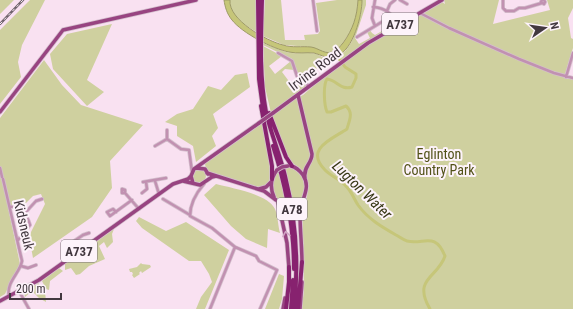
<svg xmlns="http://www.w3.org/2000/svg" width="573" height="309" viewBox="0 0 573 309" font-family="'Roboto Condensed',sans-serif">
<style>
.green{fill:#cfd09f}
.water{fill:#c6c679;stroke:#9e9b68}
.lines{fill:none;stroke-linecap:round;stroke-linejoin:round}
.river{stroke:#c6c679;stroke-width:3}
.minor-casing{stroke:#d4bfcd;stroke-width:4}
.major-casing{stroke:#d4bfcd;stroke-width:5}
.highway-casing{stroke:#d4bfcd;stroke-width:5.5}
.minor{stroke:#c191b1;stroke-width:2.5}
.major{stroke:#984481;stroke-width:3.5}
.highway{stroke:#87226f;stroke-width:4}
.rail-casing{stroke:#6f616b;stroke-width:2.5}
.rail{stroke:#fdf3fa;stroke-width:1;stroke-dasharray:3;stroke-linecap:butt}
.major-bridge-casing{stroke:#d4bfcd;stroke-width:5;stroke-linecap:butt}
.major-bridge{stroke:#984481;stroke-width:3.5}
.oneway{stroke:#d0a4c4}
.labels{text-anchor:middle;stroke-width:4;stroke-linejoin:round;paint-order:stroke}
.shield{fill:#fdf3fa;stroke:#7a7077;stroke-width:1}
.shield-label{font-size:13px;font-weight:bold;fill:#42383f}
.street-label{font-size:14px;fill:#42383f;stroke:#fdf3fa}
.park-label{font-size:14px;fill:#515117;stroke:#fdf3fa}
.water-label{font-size:15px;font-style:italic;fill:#383816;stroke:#fdf3fa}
</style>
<rect width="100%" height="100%" fill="#f9e1f1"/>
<path class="green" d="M 0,0 L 14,0 L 0,14 Z
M 30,0 L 45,0 L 22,45 L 18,62 L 21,77 L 0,104 L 0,30 Z
M 230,0 L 257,0 L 257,32 C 245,26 229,15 230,0 Z
M 265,0 L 281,0 L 285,40 L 305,40 L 304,35 L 318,34 L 320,31 L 316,3 L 337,0 L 358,0 L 356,18 L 353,27 L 342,44 L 335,51 L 326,53 L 311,47 L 284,45 L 263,36 Z
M 362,0 L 366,0 L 366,5 L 355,38 L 359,44 L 370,38 L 367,32 L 370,30 L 372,33 L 375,35 L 391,26 L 391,28 L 340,62 L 337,59 L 323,64 L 304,77 L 299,77 C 295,71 296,65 292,59 L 263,45 L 263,43 C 272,46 282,52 292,53 C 300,54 309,52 316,54 C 318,54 320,56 322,57 C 326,58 336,57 340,55 C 354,48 362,15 362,0 Z
M 444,0 L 499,0 L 493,24 L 550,10 L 547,0 L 573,0 L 573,8 L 568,18 L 571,38 L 573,39 L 573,48 L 564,78 L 573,79 L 573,309 L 301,309 L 304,292 L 304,262 L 302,210 L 307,197 L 308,185 L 303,173 L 299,169 L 300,168 L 289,161 L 271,116 L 293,100 L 303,95 L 325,76 L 371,43 L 429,10 L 428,9 L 442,2 L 445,4 Z
M 112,24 L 87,80 L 104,92 L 87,106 L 53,69 L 50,54 L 67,34 Z
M 263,46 L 282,56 L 269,66 L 275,74 L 291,61 L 294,70 L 285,69 L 282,72 L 294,88 L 297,85 L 296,78 L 302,79 L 306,86 L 271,113 L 265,87 Z
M 44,60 L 62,85 L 81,105 L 143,125 L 110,161 L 112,188 L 92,217 L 33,258 L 29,236 L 45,204 L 41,194 L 33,196 L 25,204 L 8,207 L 20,264 L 5,294 L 0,297 L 0,118 Z
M 247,73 L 250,87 L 213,114 L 218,128 L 212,136 L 216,146 L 196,162 L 193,146 L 177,136 L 177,126 L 165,122 L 177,114 L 193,109 L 208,86 L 221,90 L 235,75 Z
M 262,123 C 264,135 282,187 260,187 C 250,187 221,176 209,172 L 206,169 L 205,164 L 207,162 Z
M 285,168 C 296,166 306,177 305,188 C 304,192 302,197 301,201 L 293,206 Z
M192 176a7 7 0 1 1 14 0a7 7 0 1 1-14 0Z
M 279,171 L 287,206 C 273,201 268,182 279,171 Z
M 216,184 C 231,188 268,194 275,209 C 278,216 278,226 280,233 L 268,229 L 267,248 L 246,239 L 231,226 L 204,195 Z
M 139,217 L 166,231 L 186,222 L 229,250 L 205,309 L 196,309 L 201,297 L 212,282 L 209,274 L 201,261 L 189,261 L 142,228 L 136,221 Z
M 114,229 L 112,234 L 113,242 L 107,248 L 104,242 L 99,246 L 105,259 L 89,266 L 80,274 L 76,275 L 71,268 L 65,270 L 65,264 Z
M 141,263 L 142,264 L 150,265 L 151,267 L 142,273 L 141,271 L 139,273 L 140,274 L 134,278 L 132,275 L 133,274 L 132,272 L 130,272 L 129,269 L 137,267 Z
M 59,268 L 63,271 L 50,281 L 49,290 L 46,289 L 42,281 Z
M 279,274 L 284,276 L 282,299 L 279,309 L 265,309 Z
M 38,283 L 45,291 L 46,302 L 39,298 L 32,291 L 25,297 L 24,292 Z"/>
<path class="water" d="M 224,0 L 230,0 C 228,20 267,41 283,45 C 292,48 302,46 311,47 C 319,48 326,56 334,51 C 338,50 340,46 343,43 C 353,29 357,17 358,0 L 362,0 C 362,16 353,50 337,56 C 328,60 322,55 314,53 C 306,52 298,54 289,52 C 273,49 242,33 232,20 C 227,14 225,7 224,0 Z"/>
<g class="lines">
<path class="river" d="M 336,54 L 345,67 L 356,74 L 356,78 L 352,87 C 341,91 337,80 327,79 C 323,85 324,105 327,112 L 331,112 L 346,106 C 354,113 349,121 347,129 C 332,139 304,149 325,170 C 331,176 339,179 345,185 C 351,190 354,199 358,205 C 368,219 382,227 396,235 C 400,237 403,240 407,241 C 424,245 435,231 445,256 C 438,278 412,278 430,309"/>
<g class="minor-casing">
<path id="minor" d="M 313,0 L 317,31
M 375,0 L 372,18 L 375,26
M 400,0 L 407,4
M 503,0 L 503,8 L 506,11 L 514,11 L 519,8 L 525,8 L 542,3
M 542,0 L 541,2 L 544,4 L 545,2 L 544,0
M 373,7 C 386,8 392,14 399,25
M 387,11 L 390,4 L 395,0
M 420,13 L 449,28 L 519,59 L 554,73 L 573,78
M 357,37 L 385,20
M 278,53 L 292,61 L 297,76 L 302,78 L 309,87
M 566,77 L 573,53
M 167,130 L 167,139 L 181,149 L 189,150 L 192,172
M 155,146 L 167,139
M 0,168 L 2,177
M 3,179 L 22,261 C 20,273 6,282 9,296
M 155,181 L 159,194
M 143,182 L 166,178
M 204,184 C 197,192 190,204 190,216 L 212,228 L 235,247 L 256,256 L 259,261 L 277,270 L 260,309
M 125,193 L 122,193 L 122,189 L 125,190 L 125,193 L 139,209
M 142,193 L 147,189 L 146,182
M 163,199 L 190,215
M 10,207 L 19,206 C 24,212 28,217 30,225 L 18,240
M 116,212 L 113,209 L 107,212 L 110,216 L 132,200
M 25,213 L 36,201 L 42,199
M 71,257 L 66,250 L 67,246 L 83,235 L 89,233
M 21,266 L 28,268 L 36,265
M 19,291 L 29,309
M 210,309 L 235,247"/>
</g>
<g class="major-casing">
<path id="major" d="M 298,95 L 312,154 C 312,164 303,166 305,178
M 0,112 L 63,30 L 196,0
M 273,113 L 368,43 L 442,0
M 291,166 C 296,167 300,171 303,175 C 312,189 300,200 300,214 C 300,230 302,247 302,263
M 196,168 L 205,169 L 208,174
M 207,173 L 264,191 L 276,200
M 183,181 L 200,185 L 212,177 L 216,176
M 193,183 L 191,176 L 194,169 L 259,123
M 259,189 L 266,187 L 271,182
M 274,197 C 270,188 270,179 277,170
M 278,202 L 287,243 L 289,268
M 0,301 L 39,280 L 173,184 L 188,179 L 191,176
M 283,309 L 285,298
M 300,309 L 302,282"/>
</g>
<g class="highway-casing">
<path id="highway" d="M 258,0 L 259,79 L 263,108
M 262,0 C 261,37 259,75 266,112 C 271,134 280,155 285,176 C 296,220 299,264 294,309
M 261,106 L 272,166 L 272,179
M 269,113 L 286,157 L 292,166
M 273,146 C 286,186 294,226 294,269
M 286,309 L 289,282 L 289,267
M 291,309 L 293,280
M 298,309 L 302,262"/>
</g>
<use href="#minor" class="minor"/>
<use href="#major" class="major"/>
<use href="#highway" class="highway"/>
<g class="rail-casing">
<path id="rail" d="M 0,24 L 23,0"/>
</g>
<use href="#rail" class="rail"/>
<g class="major-bridge-casing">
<path id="major-bridge" d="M 259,123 L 273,113
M 277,170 L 282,167 L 288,166
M 284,206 L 290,208 L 298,205"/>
</g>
<use href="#major-bridge" class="major-bridge"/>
</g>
<defs><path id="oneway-chevron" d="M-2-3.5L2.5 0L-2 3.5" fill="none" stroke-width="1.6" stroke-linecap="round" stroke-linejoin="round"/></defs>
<use class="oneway" href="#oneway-chevron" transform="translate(286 234) rotate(-100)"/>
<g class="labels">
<g class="shield">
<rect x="382" y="13" width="36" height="22" rx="3"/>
<rect x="277" y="198" width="30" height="22" rx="3"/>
<rect x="61" y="240" width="36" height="22" rx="3"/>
</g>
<g class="shield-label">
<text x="400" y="29">A737</text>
<text x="292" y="214">A78</text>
<text x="79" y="256">A737</text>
</g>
<g class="street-label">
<text transform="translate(315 69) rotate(-37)" y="5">Irvine Road</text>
<text transform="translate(24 225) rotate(77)" y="5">Kidsneuk</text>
</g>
<g class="park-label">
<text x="439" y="159">Eglinton<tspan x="439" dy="16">Country Park</tspan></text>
</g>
<g class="water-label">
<text transform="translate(362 190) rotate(44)" y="5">Lugton Water</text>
</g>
</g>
<g transform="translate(545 28) rotate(77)" stroke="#fdf3fa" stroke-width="3" paint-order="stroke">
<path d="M0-3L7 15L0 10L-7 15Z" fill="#42383f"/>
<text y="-6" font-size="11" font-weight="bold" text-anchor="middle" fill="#42383f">N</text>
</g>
<path d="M10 293v6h51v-6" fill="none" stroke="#42383f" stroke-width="2"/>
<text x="16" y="293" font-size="12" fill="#42383f" stroke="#fdf3fa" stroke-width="3" paint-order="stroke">200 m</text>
</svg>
